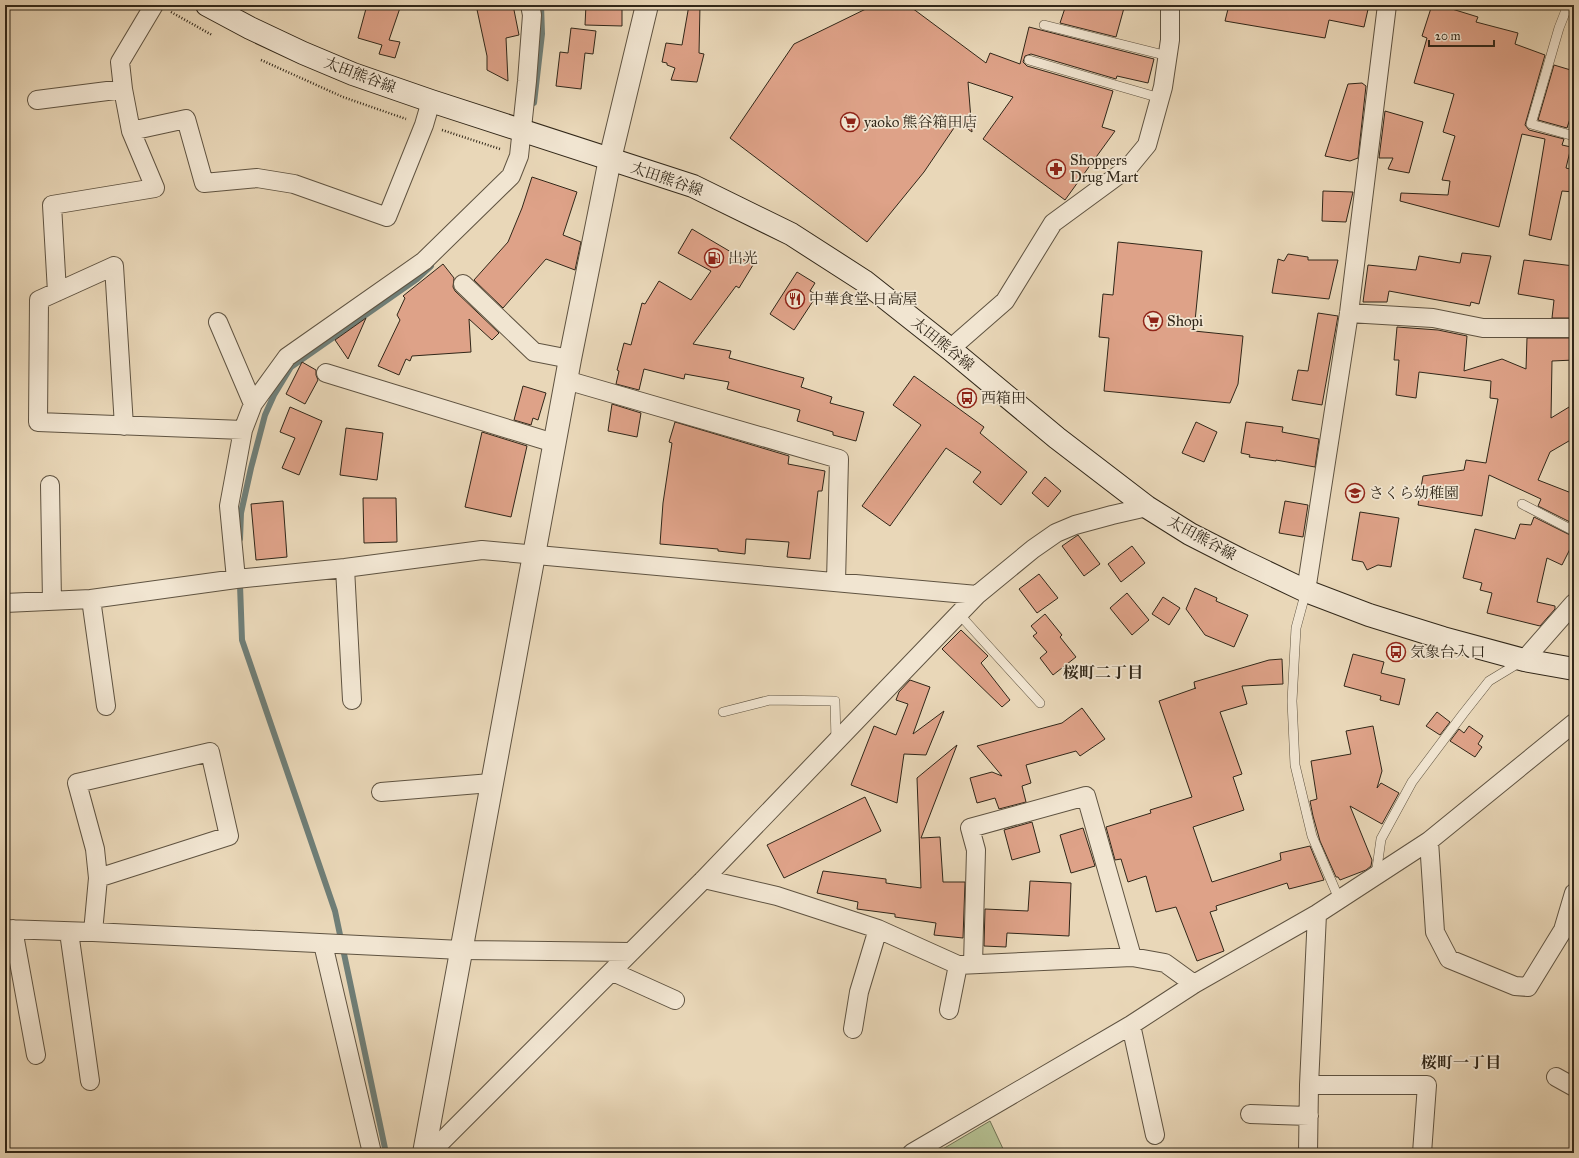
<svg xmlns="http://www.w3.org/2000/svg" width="1579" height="1158" viewBox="0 0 1579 1158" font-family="'IM FELL Great Primer','Noto Serif JP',serif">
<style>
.green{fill:#b4bf91;stroke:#727355}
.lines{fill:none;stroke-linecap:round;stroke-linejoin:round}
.stream{stroke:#6f7e77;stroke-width:6}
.building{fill:#dea288;stroke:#312719}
.service-casing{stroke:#5f5341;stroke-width:10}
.minor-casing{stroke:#5f5341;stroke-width:20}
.tertiary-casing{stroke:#5f5341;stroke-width:24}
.secondary-casing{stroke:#312719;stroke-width:24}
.path{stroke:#312719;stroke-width:2.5;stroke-dasharray:1 2;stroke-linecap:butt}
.service{stroke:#f1e5d1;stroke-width:9}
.minor{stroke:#f1e5d1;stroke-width:18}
.tertiary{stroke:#f1e5d1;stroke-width:22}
.secondary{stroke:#f1e5d1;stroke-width:22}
.labels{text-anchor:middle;stroke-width:3.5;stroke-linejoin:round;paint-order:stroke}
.street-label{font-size:15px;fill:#312719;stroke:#f1e5d1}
.poi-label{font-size:15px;fill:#312719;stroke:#f1e5d1;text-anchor:start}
.neighbourhood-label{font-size:16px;font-weight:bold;fill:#312719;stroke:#f1e5d1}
</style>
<rect width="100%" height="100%" fill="#e9d7b8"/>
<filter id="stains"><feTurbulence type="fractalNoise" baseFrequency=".005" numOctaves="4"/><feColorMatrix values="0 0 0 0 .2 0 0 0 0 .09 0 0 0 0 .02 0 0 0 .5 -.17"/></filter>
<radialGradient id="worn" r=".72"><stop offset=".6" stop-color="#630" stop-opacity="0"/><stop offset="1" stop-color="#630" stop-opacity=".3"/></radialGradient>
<path class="green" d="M 990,1121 L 1005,1153 L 936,1153 Z"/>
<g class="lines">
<path class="stream" d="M 534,103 L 542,34 L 541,5
M 240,539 L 241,513 L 251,468 L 265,415 L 274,395 L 291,367 L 417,279 L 431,266
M 240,585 L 242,640 L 335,911 L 386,1153"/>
</g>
<path class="building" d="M 367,5 L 401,5 L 389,40 L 400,42 L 395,58 L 379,54 L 382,45 L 358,38 Z
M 476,5 L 513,5 L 519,35 L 506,38 L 508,81 L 487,70 L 487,56 Z
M 586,5 L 622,5 L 622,26 L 585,25 Z
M 689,5 L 700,5 L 699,53 L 704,54 L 697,82 L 671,80 L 675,68 L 667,65 L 667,63 L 662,62 L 666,43 L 682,45 Z
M 874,5 L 908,5 L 986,63 L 990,53 L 1020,64 L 1029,27 L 1154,59 L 1148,83 L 1117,76 L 1116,79 L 1031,54 L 1025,56 L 1023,62 L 1027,66 L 1113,91 L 1102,127 L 1115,131 L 1065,200 L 983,139 L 1013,97 L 968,82 L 972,132 L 958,122 L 924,172 L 867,242 L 730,138 L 794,44 Z
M 1066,5 L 1112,5 L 1124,8 L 1116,37 L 1060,23 Z
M 1229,5 L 1369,5 L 1364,27 L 1329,20 L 1325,38 L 1225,21 Z
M 1432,5 L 1439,5 L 1478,17 L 1476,22 L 1518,33 L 1515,44 L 1545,55 L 1525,125 L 1529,130 L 1564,139 L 1562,145 L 1571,147 L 1566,168 L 1574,170 L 1574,192 L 1562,191 L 1551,240 L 1529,235 L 1545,139 L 1522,134 L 1499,227 L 1400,201 L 1401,193 L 1448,195 L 1450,181 L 1442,180 L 1455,136 L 1443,132 L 1454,94 L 1414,83 L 1427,38 L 1422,36 Z
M 571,28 L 596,31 L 593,54 L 585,53 L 581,89 L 556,86 L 560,52 L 568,53 Z
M 1554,65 L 1574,71 L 1574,106 L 1567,128 L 1538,120 Z
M 1362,83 L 1366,86 L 1358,158 L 1350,161 L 1325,156 L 1348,84 Z
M 1385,111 L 1423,122 L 1409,173 L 1388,169 L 1393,158 L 1379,158 Z
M 532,177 L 577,192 L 563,235 L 581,242 L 575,270 L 546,259 L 503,308 L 474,280 L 508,242 L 522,208 Z
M 1323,191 L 1353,192 L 1346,222 L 1322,221 Z
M 692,229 L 753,265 L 739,288 L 736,286 L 693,344 L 731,351 L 729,358 L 804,378 L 801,387 L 832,397 L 830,403 L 864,412 L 856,441 L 833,435 L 833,432 L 797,421 L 800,410 L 727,389 L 729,382 L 685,374 L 684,379 L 644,369 L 639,390 L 616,384 L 619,371 L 617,370 L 624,343 L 631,345 L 642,303 L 645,304 L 659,281 L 691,300 L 711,271 L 678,253 Z
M 1118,242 L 1202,251 L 1194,331 L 1243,336 L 1238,384 L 1230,403 L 1104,391 L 1109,338 L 1099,337 L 1103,294 L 1113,295 Z
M 1462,253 L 1491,256 L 1479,304 L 1471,302 L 1470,306 L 1389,291 L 1387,302 L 1363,302 L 1368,265 L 1416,270 L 1419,256 L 1460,263 Z
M 1288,254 L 1308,257 L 1308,260 L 1338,260 L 1329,299 L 1272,293 L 1278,259 L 1284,261 Z
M 1524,260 L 1574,266 L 1574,305 L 1573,318 L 1552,318 L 1554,300 L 1518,294 Z
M 443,264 L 454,278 L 453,287 L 455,291 L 499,333 L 492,340 L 469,319 L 471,352 L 412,356 L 410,361 L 406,359 L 399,375 L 378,366 L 400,320 L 397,315 L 405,298 L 403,296 Z
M 797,272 L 815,283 L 810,291 L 817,295 L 794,330 L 770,314 Z
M 1318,313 L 1338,316 L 1322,405 L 1292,400 L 1298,370 L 1308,371 Z
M 366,318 L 348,359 L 335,340 Z
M 1397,327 L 1438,330 L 1467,336 L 1464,371 L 1502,359 L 1526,369 L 1527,338 L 1574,338 L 1574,360 L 1552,361 L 1551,418 L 1574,404 L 1574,438 L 1550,452 L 1538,480 L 1574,494 L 1574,524 L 1538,506 L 1541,499 L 1489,475 L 1482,516 L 1418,505 L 1423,476 L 1464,470 L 1466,460 L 1486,463 L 1498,399 L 1490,398 L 1491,381 L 1419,372 L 1416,398 L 1396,395 L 1399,360 L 1394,360 Z
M 302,362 L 316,370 L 316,375 L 318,380 L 305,404 L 286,394 Z
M 914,376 L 984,427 L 980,433 L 1027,472 L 1001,505 L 973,482 L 981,472 L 946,448 L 890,526 L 862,506 L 921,425 L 893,405 Z
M 523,386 L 546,393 L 538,420 L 533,418 L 531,425 L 514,420 Z
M 612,404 L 641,413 L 637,437 L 608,431 Z
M 290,407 L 322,421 L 299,475 L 282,468 L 295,438 L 280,432 Z
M 675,422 L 789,456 L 788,464 L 825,471 L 822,491 L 818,491 L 810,559 L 787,557 L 789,542 L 746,539 L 745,554 L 718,551 L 718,549 L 660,544 L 663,503 L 672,443 L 669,442 Z
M 1196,422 L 1217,432 L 1204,462 L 1182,453 Z
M 1246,422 L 1283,427 L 1282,432 L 1319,439 L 1315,467 L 1276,460 L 1276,461 L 1249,457 L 1250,455 L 1241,453 Z
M 346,428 L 383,433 L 377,480 L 340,475 Z
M 482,432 L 527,446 L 511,517 L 465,507 Z
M 1045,477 L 1061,491 L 1048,507 L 1032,493 Z
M 363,498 L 396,498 L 397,542 L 364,543 Z
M 283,501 L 287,557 L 256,560 L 251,504 Z
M 1285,501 L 1308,505 L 1303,537 L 1279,533 Z
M 1360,512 L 1399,518 L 1391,567 L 1378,565 L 1367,570 L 1363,562 L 1352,560 Z
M 1534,517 L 1574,537 L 1574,541 L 1562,565 L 1547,558 L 1537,602 L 1555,606 L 1555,609 L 1540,626 L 1487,613 L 1492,593 L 1480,590 L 1482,583 L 1463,578 L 1475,529 L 1515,539 L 1520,524 L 1531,525 Z
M 1078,535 L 1100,564 L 1084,576 L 1062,546 Z
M 1132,546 L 1145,563 L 1121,582 L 1108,564 Z
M 1039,574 L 1058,598 L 1037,613 L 1019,589 Z
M 1195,588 L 1217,598 L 1216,601 L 1248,615 L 1234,647 L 1205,635 L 1186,609 Z
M 1127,593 L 1149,620 L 1132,635 L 1110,608 Z
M 1163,597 L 1180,608 L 1169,625 L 1152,614 Z
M 1045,614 L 1062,635 L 1060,637 L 1076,657 L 1053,675 L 1040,658 L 1047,652 L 1033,636 L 1037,633 L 1031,626 Z
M 961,630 L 988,656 L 981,663 L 1010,700 L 1002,707 L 942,649 Z
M 1353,654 L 1384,662 L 1381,673 L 1405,679 L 1399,705 L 1380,700 L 1381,696 L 1344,686 Z
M 1282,659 L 1283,684 L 1242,686 L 1247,704 L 1220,712 L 1242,774 L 1233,777 L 1244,810 L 1193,827 L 1212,882 L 1281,860 L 1280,853 L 1310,846 L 1324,880 L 1289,889 L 1287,883 L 1216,906 L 1217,910 L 1210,912 L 1224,951 L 1197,961 L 1176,907 L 1156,912 L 1146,876 L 1128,882 L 1121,859 L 1115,860 L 1106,827 L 1151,813 L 1150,810 L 1192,797 L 1159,701 L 1196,688 L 1195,688 L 1194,682 L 1269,660 Z
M 910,680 L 930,687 L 913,734 L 944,711 L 926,755 L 904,754 L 897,803 L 851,785 L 874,726 L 896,735 L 908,704 L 896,700 L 899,692 Z
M 1082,708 L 1105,739 L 1080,756 L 1076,751 L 1026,765 L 1031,783 L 1022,786 L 1026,802 L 999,809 L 995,798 L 977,803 L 970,778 L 992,772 L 1002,776 L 977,746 L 1062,723 Z
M 1437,712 L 1450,722 L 1440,735 L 1426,726 Z
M 1373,726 L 1382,771 L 1377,788 L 1381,783 L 1399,793 L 1382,824 L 1350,806 L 1372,860 L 1371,866 L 1366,870 L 1340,880 L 1338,877 L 1336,877 L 1320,841 L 1313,816 L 1310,801 L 1317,799 L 1311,761 L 1351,754 L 1346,731 Z
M 1469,726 L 1483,736 L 1478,744 L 1482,747 L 1475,757 L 1450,741 L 1459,729 L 1464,733 Z
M 957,745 L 921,838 L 940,837 L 943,882 L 965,882 L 963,938 L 934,935 L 936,923 L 895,917 L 895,914 L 857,909 L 858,902 L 817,893 L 823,871 L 886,879 L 886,883 L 921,888 L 917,778 Z
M 865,797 L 881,831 L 784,878 L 767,845 Z
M 1032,822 L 1040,852 L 1012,860 L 1004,830 Z
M 1083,828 L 1095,866 L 1071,873 L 1060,835 Z
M 1030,881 L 1071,883 L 1069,936 L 1007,933 L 1006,947 L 984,946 L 985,909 L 1028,911 Z"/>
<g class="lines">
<g class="service-casing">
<path id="service" d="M 1568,5 L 1559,28 L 1531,124 L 1574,136
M 1044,25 L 1168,56
M 1029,60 L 1160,98
M 1522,504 L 1574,531
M 1306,591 L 1296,628 L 1292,701 L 1295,765 L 1312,836 L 1339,899
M 959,614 L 1040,703
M 723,712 L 770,700 L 835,701 L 836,741
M 1376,875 L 1381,839 L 1412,782 L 1463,714 L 1489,681 L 1522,661"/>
</g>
<g class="minor-casing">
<path id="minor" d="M 37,100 L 123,89
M 131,131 L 186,119 L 204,183 L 257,178 L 294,184 L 387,217 L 424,125 L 431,101
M 463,284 L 534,352 L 570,359
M 57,292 L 52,205 L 155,188 L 131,131 L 123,89 L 120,62 L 154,5
M 1349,313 L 1433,318 L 1483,328 L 1574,328
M 218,322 L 253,404
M 950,349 L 1005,301 L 1053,223 L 1128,168 L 1147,145 L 1163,87 L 1170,40 L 1170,5
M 326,373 L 554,443
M 566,380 L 839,459 L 836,582
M 124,426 L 114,266 L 39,300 L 38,422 L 243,430
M 50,485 L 52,601
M 345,568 L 352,700
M 236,579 L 229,506 L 243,430 L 253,404 L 287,357 L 424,261 L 511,176 L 519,156 L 527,81 L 532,15 L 530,5
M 1306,591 L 1349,313 L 1387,5
M 91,599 L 106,706
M 5,603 L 91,599 L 236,579 L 345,568 L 482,550 L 977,595
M 1524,660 L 1574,603
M 381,792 L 491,783
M 1429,841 L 1435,932 L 1449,959 L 1515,986 L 1528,987 L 1563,930 L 1574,893
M 704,879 L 777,896 L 878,929 L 958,965 L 1132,957 L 1165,963 L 1194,984
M 5,929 L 93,932 L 461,950 L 631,952
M 13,929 L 36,1055
M 69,932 L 90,1081
M 93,932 L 98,878 L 95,849 L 77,783 L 210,752 L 229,836 L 98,878
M 323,944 L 372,1153
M 973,964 L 976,850 L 970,828 L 1086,796 L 1132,957
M 613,972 L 675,1000
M 949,1010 L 958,965
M 1131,1025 L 1155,1135
M 853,1029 L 859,992 L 878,929
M 1556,1077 L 1574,1087
M 1309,1085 L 1427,1085 L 1422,1153
M 1250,1114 L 1309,1116
M 430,1153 L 704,879 L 977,595 L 1033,549 L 1056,533 L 1075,525 L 1112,515 L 1147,507
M 912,1153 L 1131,1025 L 1194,984 L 1317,914 L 1429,841 L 1574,723
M 1308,1153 L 1309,1085 L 1317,914"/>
</g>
<g class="tertiary-casing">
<path id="tertiary" d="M 424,1153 L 570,359 L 610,159 L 647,5"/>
</g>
<g class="secondary-casing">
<path id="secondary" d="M 207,5 L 250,28 L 303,53 L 353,74 L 431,101 L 693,186 L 791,234 L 864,281 L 950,349 L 1057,438 L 1147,507 L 1190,534 L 1241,560 L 1306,591 L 1369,615 L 1443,638 L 1524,660 L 1574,669"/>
</g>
<path class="path" d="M 171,12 L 212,35
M 261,60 L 343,97 L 406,119
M 442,130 L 500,149"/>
<use href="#service" class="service"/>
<use href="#minor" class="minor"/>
<use href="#tertiary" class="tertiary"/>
<use href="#secondary" class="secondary"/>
</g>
<defs>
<g id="supermarket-ring" transform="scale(1)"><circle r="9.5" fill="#f1e5d1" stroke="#8f2418" stroke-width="1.5"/><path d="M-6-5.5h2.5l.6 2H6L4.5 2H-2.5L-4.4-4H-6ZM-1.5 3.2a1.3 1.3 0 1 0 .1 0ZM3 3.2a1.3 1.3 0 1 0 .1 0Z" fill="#8f2418"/></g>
<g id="pharmacy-ring" transform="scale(1)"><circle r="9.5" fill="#f1e5d1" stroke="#8f2418" stroke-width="1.5"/><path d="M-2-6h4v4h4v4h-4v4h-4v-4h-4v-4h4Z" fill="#8f2418"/></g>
<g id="fuel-ring" transform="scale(1)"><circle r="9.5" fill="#f1e5d1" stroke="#8f2418" stroke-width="1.5"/><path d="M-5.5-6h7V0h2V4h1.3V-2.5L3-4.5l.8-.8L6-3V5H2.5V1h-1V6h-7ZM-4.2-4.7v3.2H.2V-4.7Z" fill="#8f2418"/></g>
<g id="restaurant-ring" transform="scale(1)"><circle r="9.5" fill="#f1e5d1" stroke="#8f2418" stroke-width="1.5"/><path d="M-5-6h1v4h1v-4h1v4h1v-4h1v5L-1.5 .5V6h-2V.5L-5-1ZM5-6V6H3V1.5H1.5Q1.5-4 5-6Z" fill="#8f2418"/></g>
<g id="bus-ring" transform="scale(1)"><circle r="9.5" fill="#f1e5d1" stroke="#8f2418" stroke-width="1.5"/><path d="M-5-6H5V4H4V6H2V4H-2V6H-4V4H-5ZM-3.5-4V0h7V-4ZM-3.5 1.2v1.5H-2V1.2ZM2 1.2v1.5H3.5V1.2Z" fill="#8f2418"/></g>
<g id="school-ring" transform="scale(1)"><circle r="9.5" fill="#f1e5d1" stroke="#8f2418" stroke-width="1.5"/><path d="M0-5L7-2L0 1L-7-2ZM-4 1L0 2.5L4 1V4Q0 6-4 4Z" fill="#8f2418"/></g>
</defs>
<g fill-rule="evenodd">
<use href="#supermarket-ring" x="850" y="122"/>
<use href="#pharmacy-ring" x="1056" y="169"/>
<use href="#fuel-ring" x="714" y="258"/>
<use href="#restaurant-ring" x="795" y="299"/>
<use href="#supermarket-ring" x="1153" y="321"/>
<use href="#bus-ring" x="967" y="398"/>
<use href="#school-ring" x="1355" y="493"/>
<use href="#bus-ring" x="1396" y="652"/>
</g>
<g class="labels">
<g class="street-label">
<text transform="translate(360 75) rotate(21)" y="5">太田熊谷線</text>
<text transform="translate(667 179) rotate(19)" y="5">太田熊谷線</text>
<text transform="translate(943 344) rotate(39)" y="5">太田熊谷線</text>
<text transform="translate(1202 538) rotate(29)" y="5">太田熊谷線</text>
</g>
<g class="poi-label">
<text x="864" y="127">yaoko 熊谷箱田店</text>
<text x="1070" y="165">Shoppers<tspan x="1070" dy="17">Drug Mart</tspan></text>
<text x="728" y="263">出光</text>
<text x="809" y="304">中華食堂 日高屋</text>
<text x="1167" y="326">Shopi</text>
<text x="981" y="403">西箱田</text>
<text x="1369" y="498">さくら幼稚園</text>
<text x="1410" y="657">気象台入口</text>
</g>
<g class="neighbourhood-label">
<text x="1103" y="678">桜町二丁目</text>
<text x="1461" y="1068">桜町一丁目</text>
</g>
</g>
<rect width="1579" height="1158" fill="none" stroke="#e9d7b8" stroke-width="20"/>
<rect x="6" y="6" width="1567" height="1146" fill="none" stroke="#312719" stroke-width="2"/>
<rect x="10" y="10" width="1559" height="1138" fill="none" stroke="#312719"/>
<path d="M1429 40v6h65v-6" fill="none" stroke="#312719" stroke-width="2"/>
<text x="1435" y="40" font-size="12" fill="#312719" stroke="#f1e5d1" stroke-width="3" paint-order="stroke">20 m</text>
<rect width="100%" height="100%" filter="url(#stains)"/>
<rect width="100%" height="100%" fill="url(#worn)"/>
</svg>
